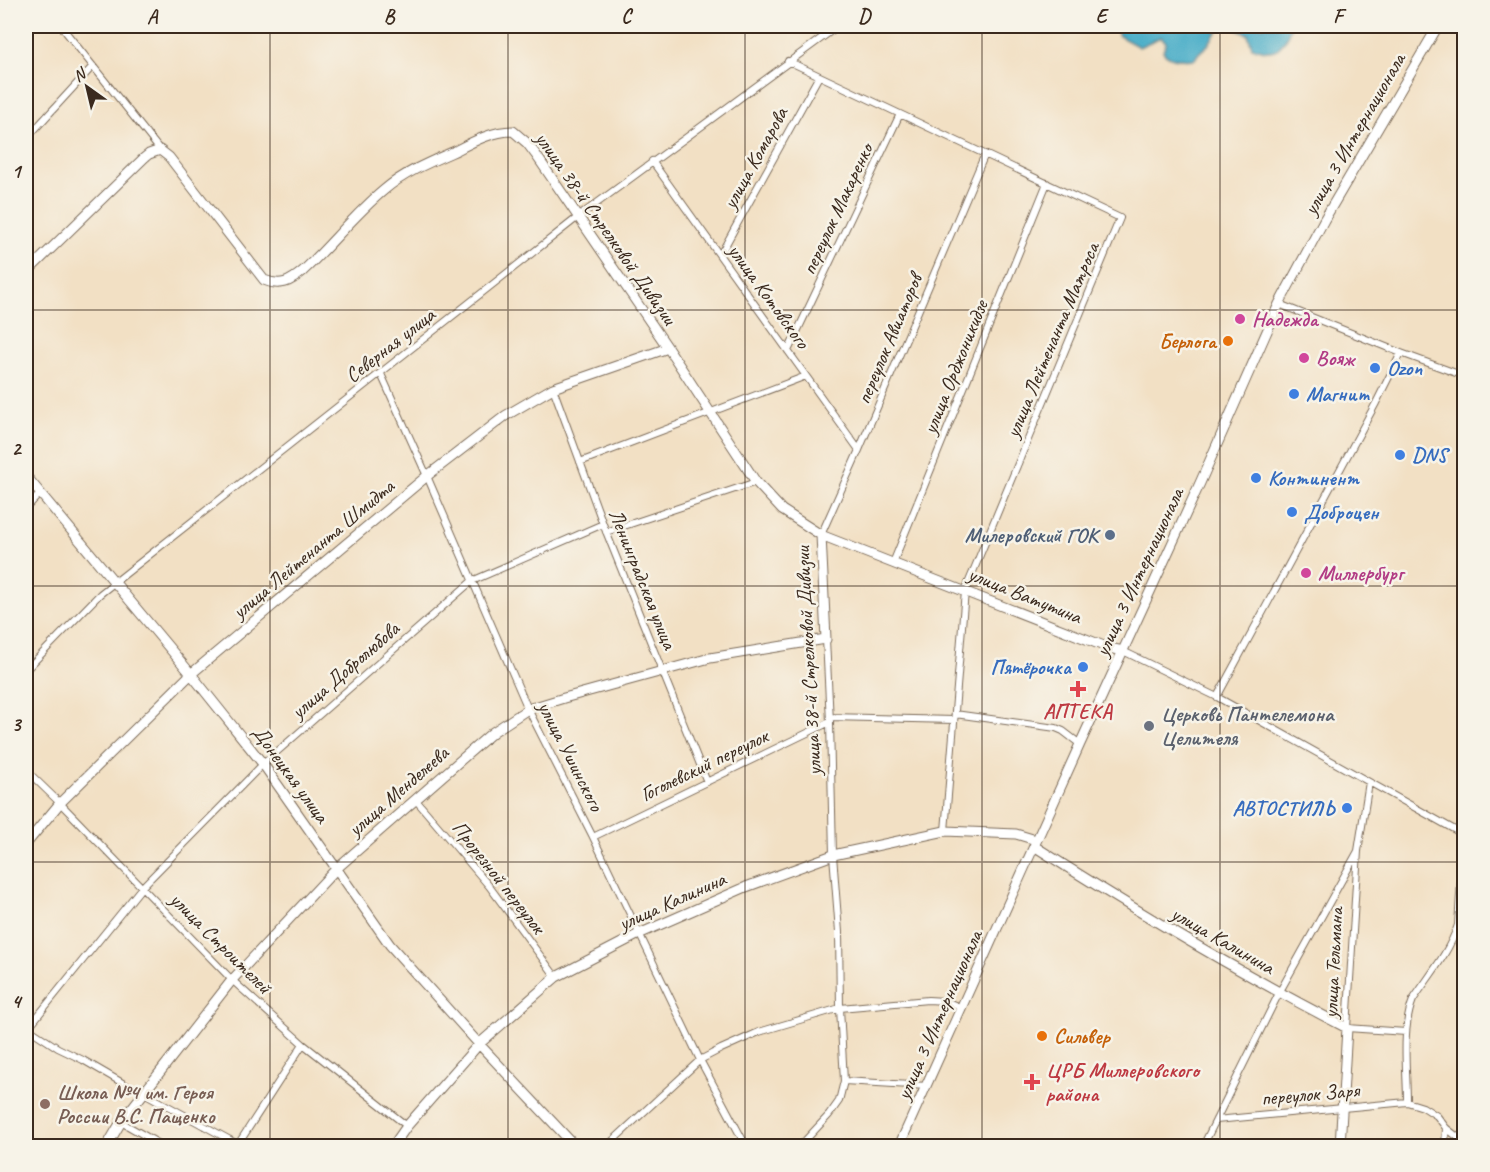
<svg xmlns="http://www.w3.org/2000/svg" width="1490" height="1172" viewBox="0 0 1490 1172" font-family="Caveat,sans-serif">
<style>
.water{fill:#49adc8;stroke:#426c73;stroke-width:1.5}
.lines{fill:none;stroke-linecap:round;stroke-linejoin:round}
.street-casing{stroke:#7b6a58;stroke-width:8}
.secondary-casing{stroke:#7b6a58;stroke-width:11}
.street{stroke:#fff;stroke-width:6}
.secondary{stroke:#fff;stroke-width:9}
.grid{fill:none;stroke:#3b2a1e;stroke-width:1.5;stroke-opacity:0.55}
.hotel-dot{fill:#d1479c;stroke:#f7f3e8;stroke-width:2}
.food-dot{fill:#e8710a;stroke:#f7f3e8;stroke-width:2}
.shop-dot{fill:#3f7fe0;stroke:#f7f3e8;stroke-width:2}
.service-dot{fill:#5c6f8a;stroke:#f7f3e8;stroke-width:2}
.health-dot{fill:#e0444e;stroke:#f7f3e8;stroke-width:2}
.worship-dot{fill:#6b7280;stroke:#f7f3e8;stroke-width:2}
.education-dot{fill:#8d6e63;stroke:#f7f3e8;stroke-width:2}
.labels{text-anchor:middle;stroke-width:5;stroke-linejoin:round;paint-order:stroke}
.street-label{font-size:21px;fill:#3b2a1e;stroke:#f7f3e8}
.hotel-label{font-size:21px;font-weight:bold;fill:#b23c85;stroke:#f7f3e8;text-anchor:start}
.food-label{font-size:21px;font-weight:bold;fill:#c56008;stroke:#f7f3e8;text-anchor:end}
.shop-label{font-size:21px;font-weight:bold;fill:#366cbe;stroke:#f7f3e8;text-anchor:start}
.service-label{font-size:21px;font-weight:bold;fill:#4e5e75;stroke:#f7f3e8;text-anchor:end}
.health-label{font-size:21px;font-weight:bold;fill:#be3a42;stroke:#f7f3e8}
.worship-label{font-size:21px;font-weight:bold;fill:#5b616d;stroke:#f7f3e8;text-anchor:start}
.education-label{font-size:21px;font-weight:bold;fill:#785e54;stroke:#f7f3e8;text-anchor:start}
.neatline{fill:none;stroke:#3b2a1e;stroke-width:2}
.grid-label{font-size:20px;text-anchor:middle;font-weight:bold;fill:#3b2a1e}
</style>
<rect width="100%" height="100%" fill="#f7f3e8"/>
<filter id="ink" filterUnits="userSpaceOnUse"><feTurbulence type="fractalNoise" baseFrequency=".0167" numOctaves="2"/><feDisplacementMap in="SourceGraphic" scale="12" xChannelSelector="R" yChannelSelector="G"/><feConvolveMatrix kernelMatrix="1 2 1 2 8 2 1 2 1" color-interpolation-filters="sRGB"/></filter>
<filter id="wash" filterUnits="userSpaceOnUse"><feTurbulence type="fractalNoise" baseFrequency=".008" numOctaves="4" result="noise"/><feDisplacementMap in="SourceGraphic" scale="24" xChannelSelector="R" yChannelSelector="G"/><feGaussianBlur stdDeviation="1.35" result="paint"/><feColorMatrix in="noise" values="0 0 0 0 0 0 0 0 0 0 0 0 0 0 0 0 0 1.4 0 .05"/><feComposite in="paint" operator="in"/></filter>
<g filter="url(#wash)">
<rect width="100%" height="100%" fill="#f2e0c4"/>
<path class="water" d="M 1117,26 L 1291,26 C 1283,48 1277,57 1252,47 L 1248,34 C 1238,29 1225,24 1216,33 C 1213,36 1211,41 1208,45 C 1202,51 1199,50 1195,59 C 1184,60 1169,60 1163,51 L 1166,42 L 1161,37 L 1139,47 L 1119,36 L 1116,29 Z"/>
</g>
<g filter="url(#ink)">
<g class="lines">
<g class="street-casing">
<path id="street" d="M 61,26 L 160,150
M 788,61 L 1120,218 L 965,591 L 945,831
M 26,139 L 93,66
M 652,161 L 859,450
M 720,255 L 819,76
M 1279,304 L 1401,353 L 1464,376
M 788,351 L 900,114
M 381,374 L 427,476 L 528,709 L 593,837 L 700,1060 L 746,1146
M 553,388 L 603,524 L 707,782
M 580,462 L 806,376
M 26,508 L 41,493
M 606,532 L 756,482
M 821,535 L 859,450 L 985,154
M 893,563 L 1047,183
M 1123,651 L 1217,697 L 1464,835
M 26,670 L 100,594 L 578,217 L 838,26
M 1217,697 L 1376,403 L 1401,353
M 955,714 L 1056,728 L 1063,731 L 1080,744
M 830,717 L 954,720
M 26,770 L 60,803 L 232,980 L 303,1044 L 407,1126
M 1369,782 L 1358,851 L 1347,1028 L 1406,1032
M 415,799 L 489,886 L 556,977
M 593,837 L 830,722
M 26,1027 L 58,1048 L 83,1060 L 126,1085
M 28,1028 L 142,887 L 263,764 L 472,581 L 603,524
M 844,1081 L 927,1086
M 144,1093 L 241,1146
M 1407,1102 C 1407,1070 1401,1030 1413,1000 C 1429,976 1449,953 1458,925 L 1464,834
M 1216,1120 L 1407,1102 L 1423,1107 L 1437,1116 L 1446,1128 L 1464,1142
M 121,1122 L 163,1146
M 237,1146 L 303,1044
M 607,1146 L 700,1060 L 721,1049 L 759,1032 L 840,1008 L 928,1000 L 945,1001 L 962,1008
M 800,1146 L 829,1115 L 839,1101 L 844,1081 L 840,1008 L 839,932 L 833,855 L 830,722 L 826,639
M 1203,1146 L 1279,993 L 1358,851
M 1445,1146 L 1446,1128"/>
</g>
<g class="secondary-casing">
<path id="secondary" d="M 26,273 L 144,158 L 149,154 L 160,150 L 169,157 L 264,280 C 281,287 290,282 303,271 C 331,245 355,214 384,190 C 405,172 432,161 457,150 C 474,141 493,131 513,131 L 527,143 L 536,155 L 668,348 L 756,482 L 782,510 L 821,535 L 1109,648 L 1123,651
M 26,476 L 191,674 L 263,764 L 390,945 L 479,1044 L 575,1146
M 26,844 L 60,803 L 191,674 L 427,476 L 474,440 L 505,416 L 553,388 L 668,348
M 1034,846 C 1136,911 1240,973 1347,1028 L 1340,1146
M 107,1146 L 121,1122 L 232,980 L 337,868 L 493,732 L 528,709 L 564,698 L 710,658 L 826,639 L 821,535
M 393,1146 L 407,1126 L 479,1044 L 556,977 L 639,934 L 746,887 L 833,855 L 945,831 L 1016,834 L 1036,840
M 899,1146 L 1080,744 L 1200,483 L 1279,304 L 1324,220 L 1438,26"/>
</g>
<use href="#street" class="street"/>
<use href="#secondary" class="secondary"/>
</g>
</g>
<path class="grid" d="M 270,26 L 270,1146M 508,26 L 508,1146M 745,26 L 745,1146M 982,26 L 982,1146M 1220,26 L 1220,1146M 26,310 L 1464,310M 26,586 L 1464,586M 26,862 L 1464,862"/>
<g class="hotel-dot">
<circle cx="1240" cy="319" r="6"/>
<circle cx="1304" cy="358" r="6"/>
<circle cx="1306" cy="573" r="6"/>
</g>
<g class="food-dot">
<circle cx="1228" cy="341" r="6"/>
<circle cx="1042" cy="1036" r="6"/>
</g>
<g class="shop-dot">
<circle cx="1375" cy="368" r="6"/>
<circle cx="1294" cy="394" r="6"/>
<circle cx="1400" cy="455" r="6"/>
<circle cx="1256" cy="478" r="6"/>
<circle cx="1292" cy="512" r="6"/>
<circle cx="1083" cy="667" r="6"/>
<circle cx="1347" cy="808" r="6"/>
</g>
<circle class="service-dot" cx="1110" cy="535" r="6"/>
<g class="health-dot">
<path d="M1075 680h6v6h6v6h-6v6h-6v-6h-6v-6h6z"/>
<path d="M1029 1073h6v6h6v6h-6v6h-6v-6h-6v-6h6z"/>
</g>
<circle class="worship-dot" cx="1149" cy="726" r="6"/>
<circle class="education-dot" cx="45" cy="1104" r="6"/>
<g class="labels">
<g class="street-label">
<text transform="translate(1354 134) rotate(-60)" y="7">улица 3 Интернационала</text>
<text transform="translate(755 158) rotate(-61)" y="7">улица Комарова</text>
<text transform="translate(837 209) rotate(-65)" y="7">переулок Макаренко</text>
<text transform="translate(606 228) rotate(55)" y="7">улица 38-й Стрелковой Дивизии</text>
<text transform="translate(769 296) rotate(54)" y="7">улица Котовского</text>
<text transform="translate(889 339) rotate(-67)" y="7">переулок Авиаторов</text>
<text transform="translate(1052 340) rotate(-67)" y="7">улица Лейтенанта Матроса</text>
<text transform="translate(390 345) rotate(-38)" y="7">Северная улица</text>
<text transform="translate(955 367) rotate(-68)" y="7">улица Орджоникидзе</text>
<text transform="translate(313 549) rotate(-40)" y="7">улица Лейтенанта Шмидта</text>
<text transform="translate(1139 572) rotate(-65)" y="7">улица 3 Интернационала</text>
<text transform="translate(643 579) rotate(68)" y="7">Ленинградская улица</text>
<text transform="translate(1025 595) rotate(22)" y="7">улица Ватутина</text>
<text transform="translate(808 661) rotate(-93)" y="7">улица 38-й Стрелковой Дивизии</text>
<text transform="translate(345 670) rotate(-41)" y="7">улица Добролюбова</text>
<text transform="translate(571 756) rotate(63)" y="7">улица Ушинского</text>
<text transform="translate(704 765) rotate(-26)" y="7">Гоголевский переулок</text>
<text transform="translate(291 774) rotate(54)" y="7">Донецкая улица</text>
<text transform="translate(398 791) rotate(-41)" y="7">улица Менделеева</text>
<text transform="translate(499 877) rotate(52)" y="7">Прорезной переулок</text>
<text transform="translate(672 901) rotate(-24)" y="7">улица Калинина</text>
<text transform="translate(1223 940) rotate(30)" y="7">улица Калинина</text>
<text transform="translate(221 943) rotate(45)" y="7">улица Строителей</text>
<text transform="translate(1333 963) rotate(-87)" y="7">улица Тельмана</text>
<text transform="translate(939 1015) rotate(-66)" y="7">улица 3 Интернационала</text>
<text transform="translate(1310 1094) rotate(-5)" y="7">переулок Заря</text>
</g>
<g class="hotel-label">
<text x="1252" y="326">Надежда</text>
<text x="1316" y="365">Вояж</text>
<text x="1318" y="580">Миллербург</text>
</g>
<g class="food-label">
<text x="1216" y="348">Берлога</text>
<text x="1054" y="1043" text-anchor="start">Сильвер</text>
</g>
<g class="shop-label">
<text x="1387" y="375">Ozon</text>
<text x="1306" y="401">Магнит</text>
<text x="1412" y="462">DNS</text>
<text x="1268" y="485">Континент</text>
<text x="1304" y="519">Доброцен</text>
<text x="1071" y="674" text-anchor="end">Пятёрочка</text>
<text x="1335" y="815" text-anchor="end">АВТОСТИЛЬ</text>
</g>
<g class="service-label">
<text x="1098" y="542">Милеровский ГОК</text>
</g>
<g class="health-label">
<text x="1078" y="718">АПТЕКА</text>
<text x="1046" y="1077" text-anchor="start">ЦРБ Миллеровского<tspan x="1046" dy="24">района</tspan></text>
</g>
<g class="worship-label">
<text x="1161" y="721">Церковь Пантелемона<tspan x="1161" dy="24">Целителя</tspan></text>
</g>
<g class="education-label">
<text x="57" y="1099">Школа №4 им. Героя<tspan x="57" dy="24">России В.С. Пащенко</tspan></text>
</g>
</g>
<rect width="1490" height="1172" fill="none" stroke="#f7f3e8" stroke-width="66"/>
<g transform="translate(87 87) rotate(326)" stroke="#f7f3e8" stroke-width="4.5" paint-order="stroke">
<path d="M0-4.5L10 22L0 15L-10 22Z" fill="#3b2a1e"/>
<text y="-9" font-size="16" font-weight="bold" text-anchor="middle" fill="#3b2a1e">N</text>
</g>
<rect x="33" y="33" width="1424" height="1106" class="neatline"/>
<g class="grid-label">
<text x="152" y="23">A</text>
<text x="389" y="23">B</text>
<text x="626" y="23">C</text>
<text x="864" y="23">D</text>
<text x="1101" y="23">E</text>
<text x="1338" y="23">F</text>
<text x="16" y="178">1</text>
<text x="16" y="455">2</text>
<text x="16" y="731">3</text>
<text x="16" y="1008">4</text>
</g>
</svg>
